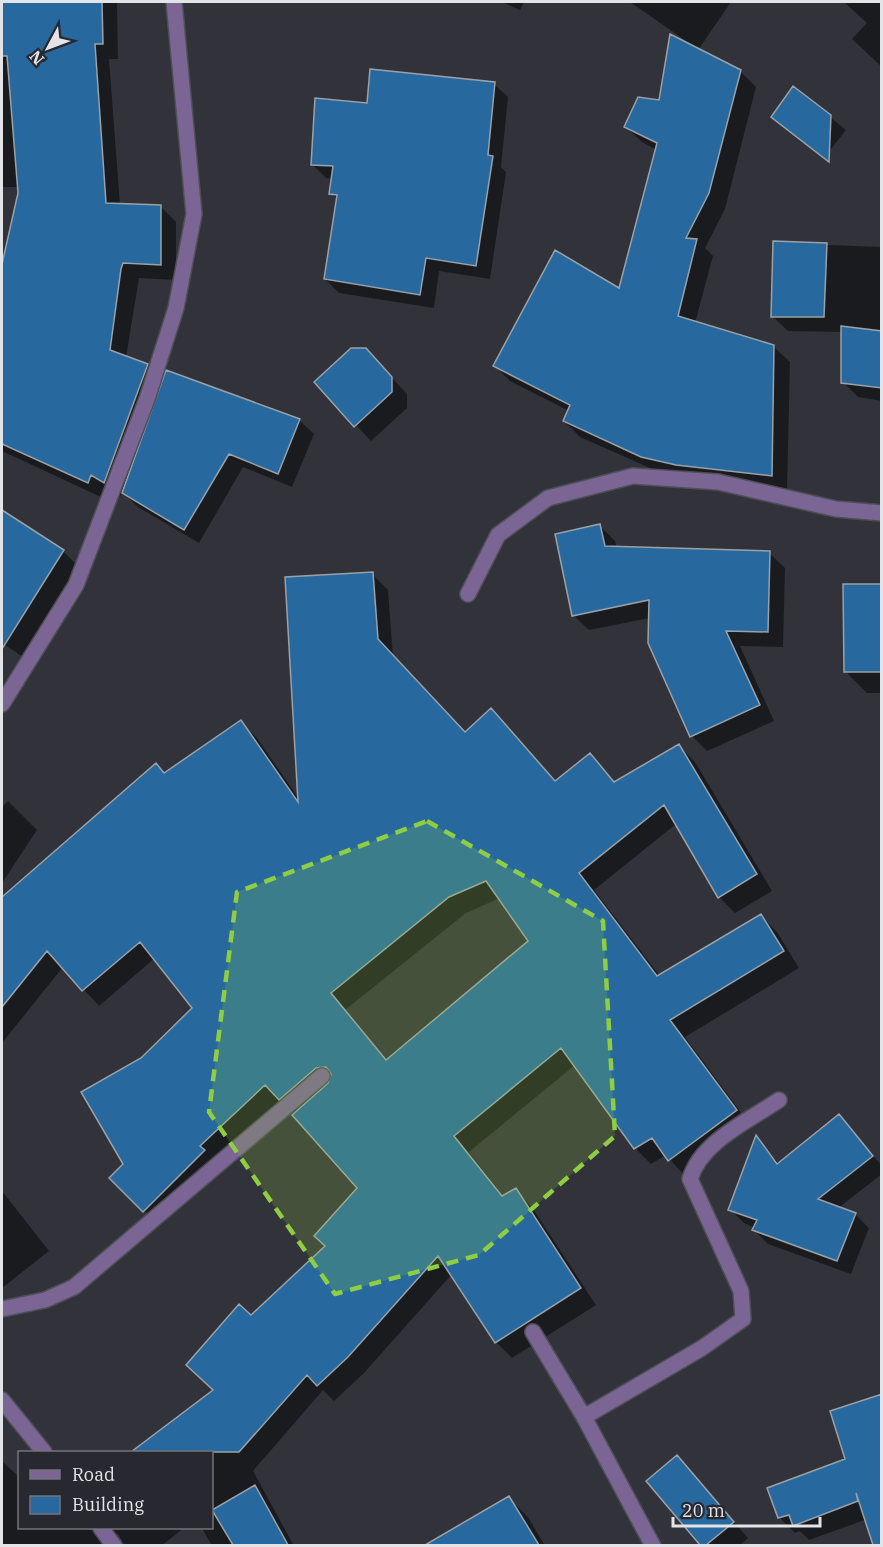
<svg xmlns="http://www.w3.org/2000/svg" width="883" height="1547" viewBox="0 0 883 1547" font-family="'IBM Plex Serif',serif">
<style>
.shadow{fill:#0007;fill-rule:evenodd}
.building{fill:#27699f;stroke:#9aa1a7;stroke-width:1.5;fill-rule:evenodd}
.lines{fill:none;stroke-linecap:round;stroke-linejoin:round}
.minor-casing{stroke:#4e4f56;stroke-width:18}
.minor{stroke:#7b6594;stroke-width:15}
.marked{fill:#8fcd42;fill-opacity:0.2;stroke:#8fcd42;stroke-width:4.5;stroke-dasharray:12 8;stroke-linejoin:round}
</style>
<rect width="100%" height="100%" fill="#32333a"/>
<path class="shadow" d="M 2,2 L 117,2 L 118,59 L 109,59 L 120,205 L 161,207 L 176,222 L 176,280 L 139,278 L 126,357 L 147,365 L 164,382 L 299,420 L 314,434 L 292,487 L 243,467 L 199,543 L 138,507 L 122,492 L 120,497 L 107,490 L 103,498 L 2,451 L 2,270 L 20,187 L 2,187 Z
M 502,2 L 524,2 L 520,10 Z
M 630,2 L 731,2 L 698,50 L 740,71 L 756,87 L 725,209 L 705,248 L 713,256 L 695,323 L 773,346 L 790,362 L 787,491 L 659,472 L 580,437 L 564,421 L 569,411 L 510,381 L 495,366 L 620,290 L 657,150 L 642,142 L 626,127 L 661,101 L 692,45 Z
M 844,2 L 882,2 L 882,67 L 852,39 L 867,23 Z
M 494,84 L 508,97 L 501,167 L 506,172 L 490,279 L 439,271 L 434,308 L 339,293 L 325,279 L 338,200 L 331,193 L 333,179 L 326,178 L 312,164 L 368,104 Z
M 794,88 L 846,130 L 824,158 L 773,117 Z
M 775,243 L 882,247 L 882,401 L 858,397 L 843,382 L 842,332 L 788,331 L 772,316 Z
M 381,366 L 407,394 L 407,408 L 371,441 L 316,382 Z
M 2,512 L 63,551 L 85,573 L 29,661 L 2,643 Z
M 600,526 L 615,541 L 617,548 L 769,553 L 785,568 L 783,647 L 740,646 L 774,721 L 707,751 L 692,736 L 650,618 L 589,630 L 573,615 Z
M 372,574 L 388,590 L 393,657 L 466,733 L 507,726 L 556,782 L 590,755 L 616,783 L 679,746 L 695,762 L 772,891 L 735,913 L 719,897 L 676,824 L 594,890 L 660,976 L 761,916 L 777,932 L 799,968 L 685,1037 L 751,1126 L 685,1176 L 666,1155 L 651,1164 L 635,1148 L 575,1065 L 469,1152 L 504,1197 L 515,1190 L 531,1206 L 596,1305 L 512,1358 L 496,1342 L 452,1274 L 364,1373 L 334,1401 L 323,1390 L 253,1471 L 294,1546 L 212,1546 L 202,1528 L 212,1528 L 212,1452 L 133,1452 L 215,1391 L 251,1317 L 326,1247 L 360,1188 L 281,1100 L 215,1163 L 219,1167 L 160,1226 L 111,1178 L 125,1164 L 142,1059 L 194,1008 L 155,958 L 99,1006 L 63,967 L 2,1043 L 2,899 L 156,765 L 165,774 L 241,722 L 257,738 L 299,799 ZM 500,898 L 530,941 L 387,1061 L 345,1010 L 466,913 Z
M 882,586 L 882,693 L 867,693 L 845,671 Z
M 8,801 L 37,830 L 2,883 L 2,807 Z
M 839,1116 L 882,1166 L 882,1174 L 838,1208 L 855,1214 L 869,1228 L 851,1274 L 768,1244 L 754,1230 L 755,1228 L 744,1223 L 730,1209 L 756,1138 L 779,1164 Z
M 2,1191 L 49,1251 L 2,1288 Z
M 677,1457 L 748,1538 L 739,1546 L 702,1546 L 648,1481 Z
M 847,1460 L 873,1517 L 809,1540 L 800,1531 L 795,1533 L 779,1517 Z
M 2,1461 L 20,1478 L 20,1528 L 184,1528 L 161,1546 L 125,1546 L 118,1534 L 111,1536 L 108,1546 L 2,1546 Z
M 509,1498 L 528,1517 L 545,1546 L 450,1546 L 444,1536 Z"/>
<path class="building" d="M 2,2 L 102,2 L 103,44 L 95,44 L 106,203 L 161,205 L 161,265 L 123,263 L 121,269 L 110,350 L 148,364 L 104,483 L 91,475 L 88,483 L 2,444 L 2,264 L 18,193 L 7,56 L 2,56 Z
M 670,34 L 741,70 L 709,193 L 686,238 L 697,239 L 678,316 L 774,345 L 772,476 L 676,465 L 641,457 L 563,421 L 570,405 L 493,366 L 555,250 L 619,288 L 657,143 L 624,127 L 638,97 L 659,100 Z
M 370,69 L 495,82 L 488,155 L 493,156 L 476,266 L 426,258 L 420,295 L 324,279 L 337,195 L 329,194 L 333,166 L 311,165 L 315,98 L 367,103 Z
M 793,86 L 831,115 L 829,162 L 771,117 Z
M 773,241 L 827,243 L 824,317 L 771,317 Z
M 841,326 L 882,331 L 882,388 L 841,383 Z
M 351,348 L 366,348 L 392,377 L 392,392 L 354,427 L 314,382 Z
M 166,370 L 300,419 L 278,474 L 229,454 L 184,530 L 122,493 Z
M 2,510 L 64,550 L 2,649 Z
M 600,524 L 605,546 L 770,551 L 768,632 L 726,631 L 760,705 L 690,737 L 648,643 L 649,600 L 572,616 L 555,534 Z
M 373,572 L 378,639 L 465,732 L 491,708 L 555,781 L 590,753 L 614,782 L 679,744 L 757,874 L 718,898 L 664,805 L 579,873 L 657,976 L 761,914 L 784,951 L 670,1020 L 737,1110 L 668,1161 L 652,1138 L 634,1149 L 561,1048 L 454,1136 L 502,1196 L 516,1188 L 581,1288 L 495,1343 L 438,1256 L 348,1357 L 317,1386 L 307,1375 L 239,1452 L 131,1452 L 213,1390 L 186,1365 L 239,1304 L 251,1315 L 325,1246 L 314,1236 L 357,1188 L 292,1115 L 328,1083 L 331,1074 L 326,1067 L 316,1068 L 279,1100 L 265,1085 L 200,1146 L 205,1150 L 143,1212 L 109,1178 L 123,1164 L 81,1092 L 141,1058 L 192,1008 L 140,942 L 82,991 L 47,951 L 2,1007 L 2,897 L 156,763 L 164,773 L 241,720 L 298,802 L 285,577 ZM 486,881 L 528,941 L 386,1060 L 331,993 L 449,897 Z
M 843,584 L 882,584 L 882,672 L 844,672 Z
M 839,1114 L 873,1156 L 818,1199 L 856,1213 L 837,1261 L 752,1230 L 757,1220 L 728,1210 L 756,1135 L 777,1164 Z
M 882,1394 L 882,1545 L 873,1545 L 856,1493 L 858,1501 L 793,1526 L 789,1515 L 778,1518 L 767,1488 L 845,1459 L 830,1411 Z
M 677,1455 L 734,1522 L 706,1545 L 700,1545 L 646,1481 Z
M 255,1485 L 288,1545 L 233,1545 L 212,1510 Z
M 509,1496 L 539,1545 L 425,1545 Z"/>
<g class="lines">
<g class="minor-casing">
<path id="minor" d="M 468,594 L 498,535 L 548,498 L 633,476 L 718,482 L 836,509 L 882,513
M 2,704 L 76,585 L 147,399 L 176,308 L 194,214 L 174,2
M 2,1309 L 45,1300 L 74,1287 L 322,1076
M 533,1332 L 584,1417 L 653,1546
M 2,1400 L 44,1452
M 584,1417 L 702,1348 L 743,1319 L 741,1291 L 690,1179 C 701,1142 748,1121 779,1100
M 101,1528 L 114,1546"/>
</g>
<use href="#minor" class="minor"/>
</g>
<path class="marked" d="M 427,821 L 603,921 L 615,1136 L 479,1255 L 335,1294 L 209,1112 L 237,892 Z"/>
<rect width="883" height="1547" fill="none" stroke="#e3e4e8" stroke-width="6"/>
<rect x="18" y="1451" width="195" height="78" fill="#282930" stroke="#73747a" stroke-width="1.5"/>
<rect x="30" y="1470" width="30" height="9" fill="#7b6594" stroke="#73747a" stroke-width="1.5"/>
<text x="72" y="1481" font-size="18" fill="#e3e4e8">Road</text>
<rect x="30" y="1496" width="30" height="18" fill="#27699f" stroke="#73747a" stroke-width="1.5"/>
<text x="72" y="1511" font-size="18" fill="#e3e4e8">Building</text>
<g transform="translate(48 48) rotate(229)" stroke="#282930" stroke-width="4.5" paint-order="stroke">
<path d="M0-4.5L10 22L0 15L-10 22Z" fill="#e3e4e8"/>
<text y="-9" font-size="16" font-weight="bold" text-anchor="middle" fill="#e3e4e8">N</text>
</g>
<path d="M673 1517v9h147v-9" fill="none" stroke="#e3e4e8" stroke-width="3"/>
<text x="682" y="1517" font-size="18" fill="#e3e4e8" stroke="#282930" stroke-width="4.5" paint-order="stroke">20 m</text>
</svg>
